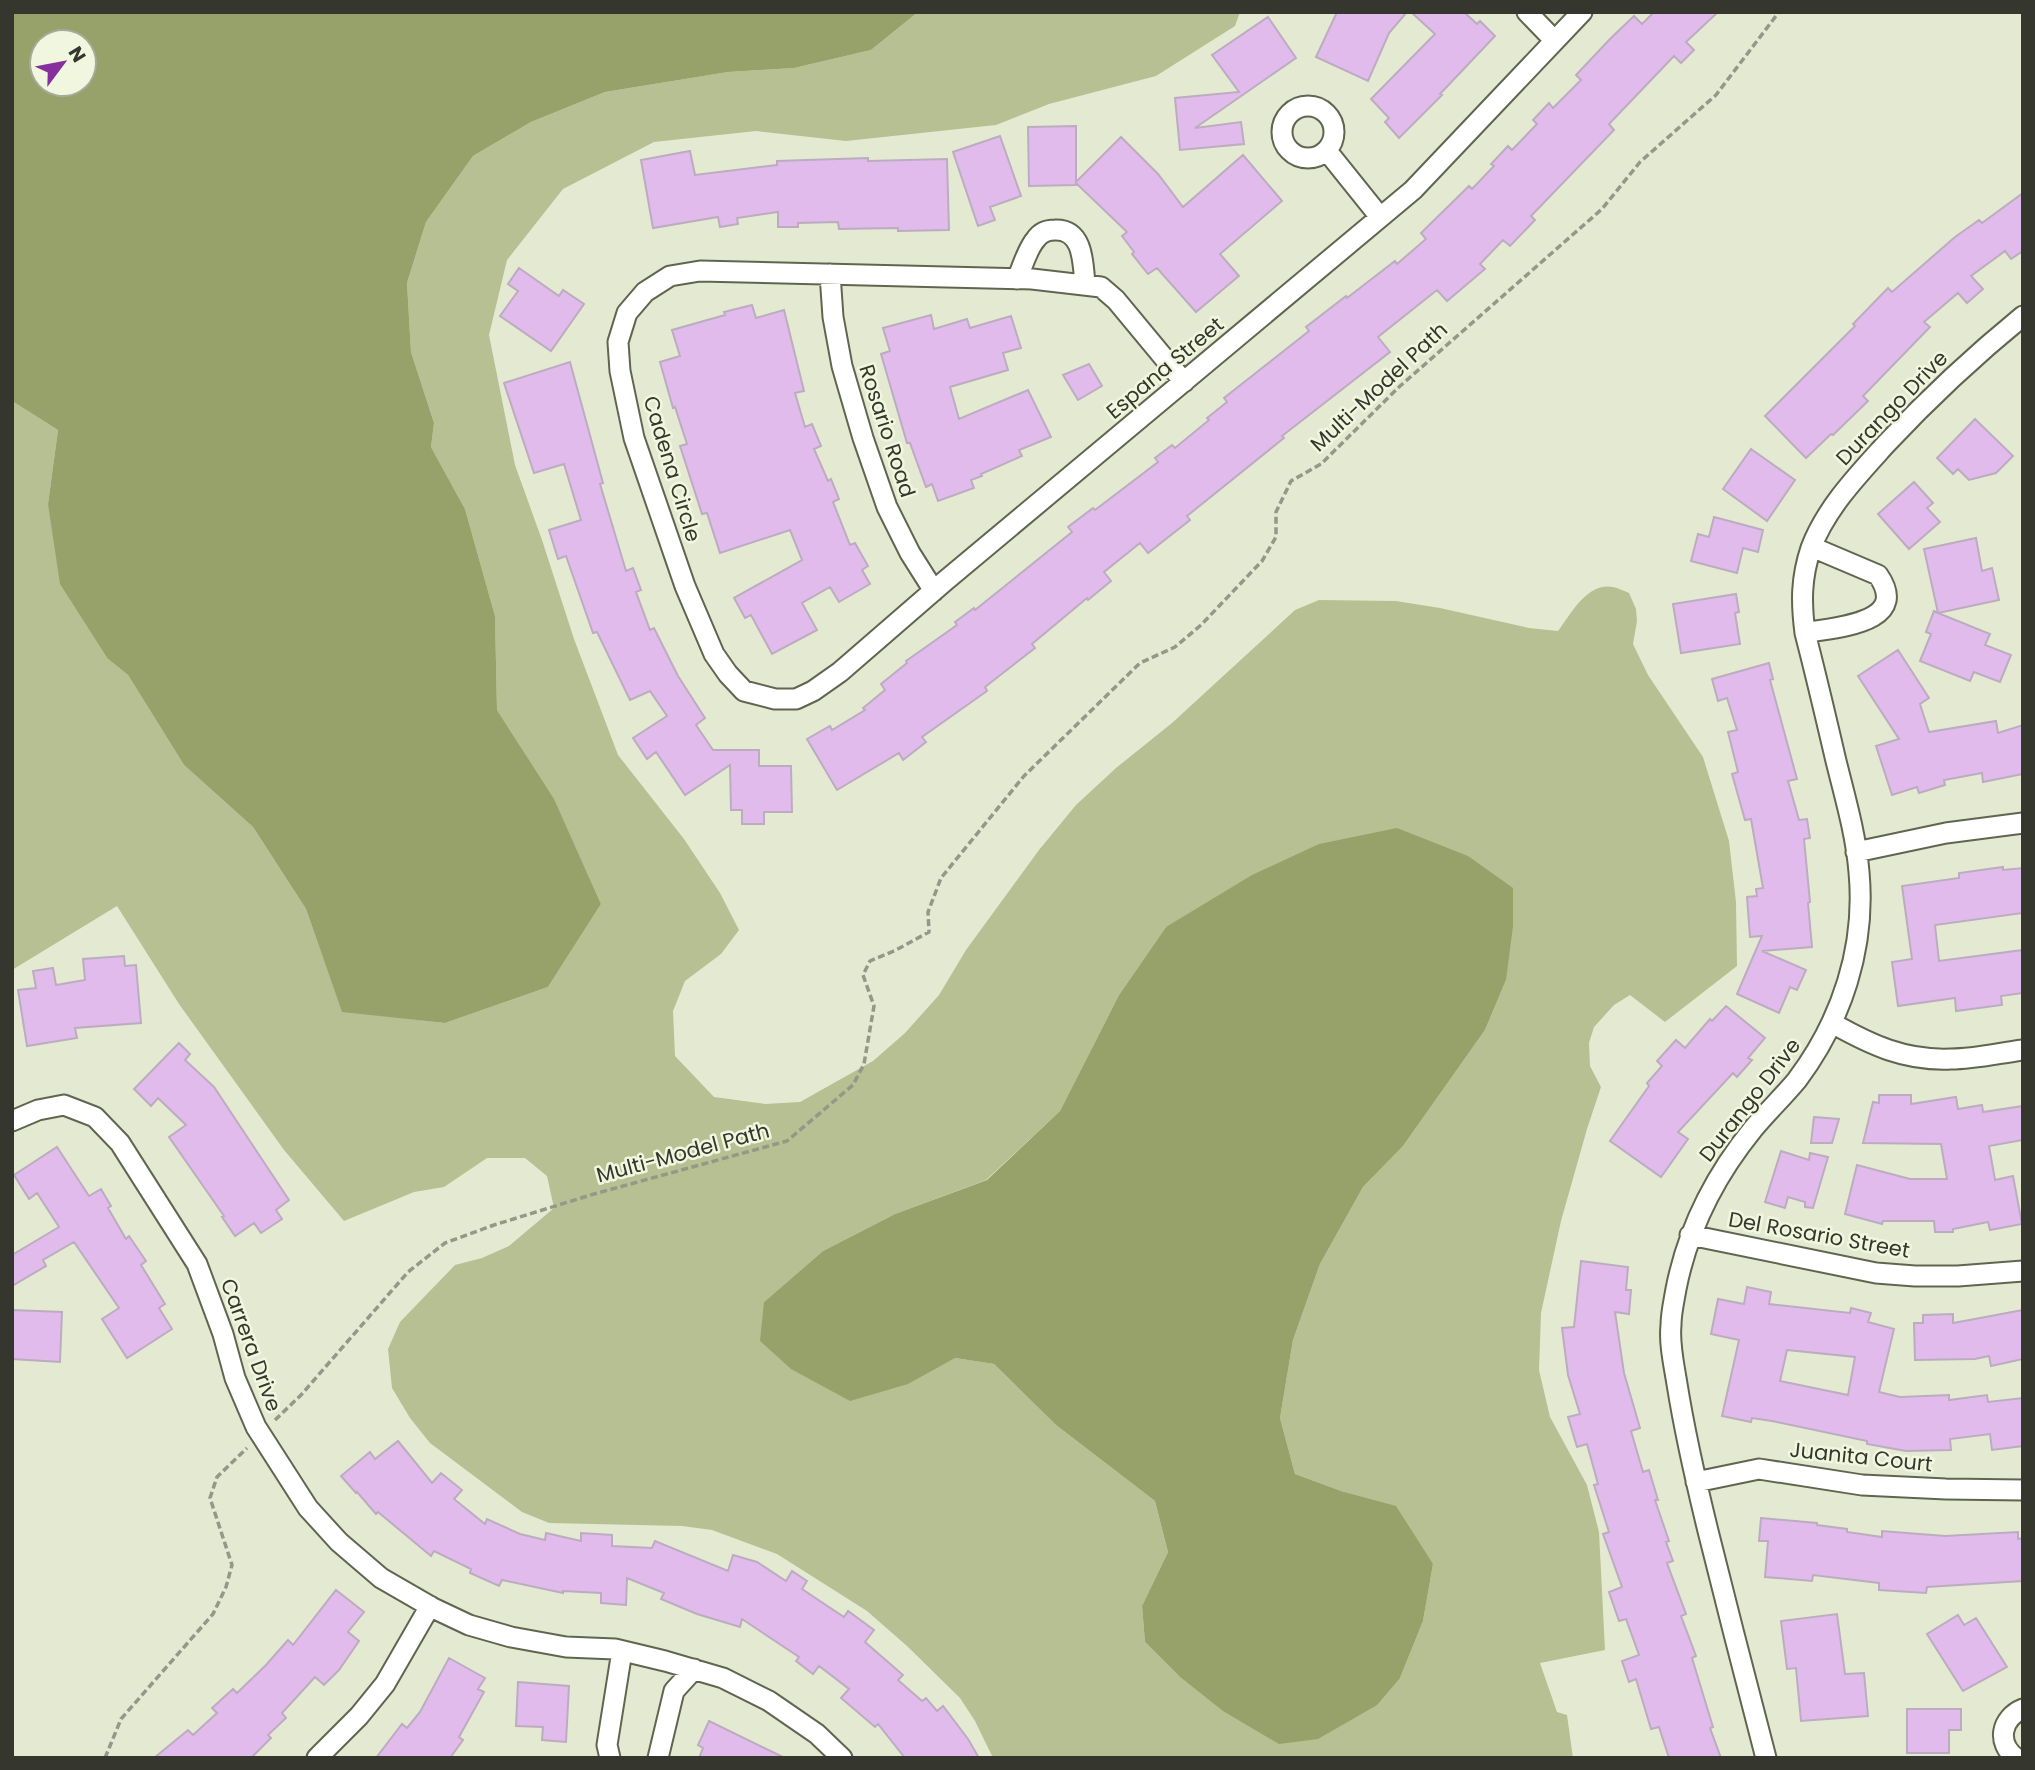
<svg xmlns="http://www.w3.org/2000/svg" width="2035" height="1770" viewBox="0 0 2035 1770" font-family="Poppins,sans-serif">
<style>
.green{fill:#b6c092;fill-rule:evenodd}
.water{fill:#96a269;fill-rule:evenodd}
.building{fill:#e1bbec;stroke:#bcacc0;stroke-width:2;fill-rule:evenodd}
.lines{fill:none;stroke-linecap:round;stroke-linejoin:round}
.street-casing{stroke:#616550;stroke-width:23}
.path{stroke:#949887;stroke-width:3.5;stroke-dasharray:7 3.5;stroke-linecap:butt}
.street{stroke:#fff;stroke-width:19}
.labels{text-anchor:middle;stroke-width:5;stroke-linejoin:round;paint-order:stroke}
.street-label{font-size:21px;fill:#35372e;stroke:#f1f7de}
</style>
<rect width="100%" height="100%" fill="#e4ead1"/>
<path class="green" d="M 918,12 L 1240,12 L 1235,26 L 1156,76 L 1049,104 L 996,125 L 846,141 L 756,131 L 654,142 L 563,189 L 507,260 L 489,335 L 515,465 L 542,540 L 574,639 L 618,755 L 684,839 L 720,893 L 739,930 L 721,954 L 685,981 L 673,1011 L 675,1056 L 714,1097 L 765,1104 L 800,1102 L 873,1061 L 905,1033 L 939,995 L 966,950 L 1039,850 L 1076,805 L 1116,768 L 1172,723 L 1295,610 L 1319,600 L 1396,601 L 1440,608 L 1529,628 L 1558,631 C 1571,614 1587,582 1613,587 C 1618,588 1624,591 1629,593 L 1636,609 L 1637,621 L 1633,644 L 1648,675 L 1703,757 L 1729,841 L 1736,902 L 1737,966 L 1665,1022 L 1630,995 L 1614,1005 L 1594,1027 L 1589,1043 L 1590,1066 L 1601,1087 L 1587,1129 L 1561,1221 L 1541,1313 L 1539,1370 L 1550,1417 L 1587,1485 L 1599,1532 L 1605,1650 L 1540,1663 L 1557,1712 L 1567,1715 L 1573,1758 L 993,1758 L 975,1721 L 960,1698 L 907,1646 L 867,1611 L 777,1554 L 712,1530 L 682,1526 L 549,1523 L 522,1512 L 430,1443 L 410,1418 L 392,1388 L 388,1349 L 400,1322 L 455,1265 L 482,1258 L 509,1246 L 554,1208 L 547,1176 L 525,1158 L 487,1158 L 444,1187 L 414,1192 L 344,1221 L 284,1150 L 179,1004 L 117,906 L 12,970 L 12,401 L 58,430 L 48,504 L 108,659 L 128,675 L 184,765 L 253,827 L 306,909 L 342,1011 L 445,1023 L 548,987 L 601,904 L 554,800 L 497,710 L 495,616 L 465,509 L 431,447 L 434,423 L 411,352 L 407,283 L 426,222 L 473,156 L 531,122 L 605,92 L 728,72 L 794,68 L 871,50 ZM 1166,927 L 1506,980 L 1485,1030 L 1403,1146 L 1363,1187 L 1320,1264 L 1293,1340 L 1280,1418 L 1295,1474 L 1344,1492 L 1433,1564 L 1423,1621 L 1400,1678 L 1179,1676 L 1145,1642 L 1142,1606 L 1168,1552 L 1155,1501 L 1056,1425 L 994,1364 L 955,1358 L 764,1302 L 823,1251 L 895,1214 L 986,1180 L 1060,1111 L 1119,995 Z"/>
<path class="water" d="M 12,12 L 918,12 L 871,50 L 794,68 L 728,72 L 605,92 L 531,122 L 473,156 L 426,222 L 407,283 L 411,352 L 434,423 L 431,447 L 465,509 L 495,616 L 497,710 L 554,799 L 601,904 L 548,987 L 445,1023 L 342,1012 L 306,909 L 253,827 L 184,765 L 128,675 L 108,659 L 60,584 L 48,504 L 58,430 L 12,401 ZM 42,42 L 84,42 L 84,84 L 42,84 Z
M 1397,828 L 1468,856 L 1513,888 L 1513,926 L 1506,980 L 1485,1030 L 1403,1146 L 1363,1187 L 1320,1264 L 1293,1340 L 1280,1418 L 1295,1474 L 1344,1492 L 1396,1506 L 1433,1564 L 1423,1621 L 1400,1678 L 1377,1705 L 1318,1739 L 1279,1744 L 1223,1711 L 1179,1676 L 1145,1642 L 1142,1606 L 1168,1552 L 1155,1501 L 1056,1425 L 994,1364 L 955,1358 L 908,1384 L 850,1401 L 791,1369 L 760,1341 L 764,1302 L 823,1251 L 895,1214 L 987,1180 L 1060,1111 L 1119,995 L 1166,927 L 1252,875 L 1319,844 Z"/>
<path class="building" d="M 1337,12 L 1407,12 L 1389,33 L 1368,81 L 1316,57 Z
M 1411,12 L 1464,12 L 1477,24 L 1480,21 L 1495,36 L 1440,94 L 1442,95 L 1399,138 L 1385,122 L 1389,118 L 1371,99 L 1435,34 Z
M 1654,12 L 1718,12 L 1686,42 L 1694,50 L 1681,63 L 1674,56 L 1609,124 L 1614,130 L 1531,216 L 1535,220 L 1510,246 L 1503,240 L 1480,264 L 1485,269 L 1447,301 L 1437,290 L 1378,337 L 1390,352 L 1282,436 L 1284,438 L 1187,516 L 1190,520 L 1148,553 L 1140,543 L 1104,572 L 1111,581 L 1088,600 L 1087,598 L 1032,644 L 1035,648 L 985,687 L 987,691 L 922,737 L 926,742 L 903,760 L 899,753 L 837,790 L 807,739 L 830,726 L 832,730 L 865,710 L 863,708 L 885,690 L 881,684 L 907,663 L 906,661 L 957,625 L 955,622 L 974,608 L 975,610 L 1072,532 L 1068,527 L 1093,508 L 1095,510 L 1158,462 L 1155,458 L 1172,445 L 1175,448 L 1209,420 L 1207,418 L 1227,402 L 1224,398 L 1309,331 L 1306,327 L 1346,296 L 1347,298 L 1395,261 L 1397,264 L 1426,239 L 1421,233 L 1469,186 L 1472,189 L 1494,166 L 1491,164 L 1508,146 L 1512,150 L 1537,124 L 1533,120 L 1549,103 L 1553,108 L 1581,80 L 1576,75 L 1610,39 L 1634,16 L 1642,24 Z
M 1268,17 L 1296,58 L 1195,128 L 1241,122 L 1244,144 L 1180,150 L 1175,98 L 1239,92 L 1212,55 Z
M 1076,126 L 1076,182 L 1121,137 L 1158,174 L 1183,207 L 1243,155 L 1282,201 L 1220,254 L 1239,276 L 1196,312 L 1157,268 L 1148,274 L 1132,254 L 1134,252 L 1122,236 L 1127,232 L 1076,183 L 1076,185 L 1029,186 L 1028,127 Z
M 1000,136 L 1021,196 L 990,207 L 995,220 L 978,226 L 953,152 Z
M 690,151 L 695,175 L 777,165 L 777,161 L 868,158 L 868,161 L 947,159 L 949,230 L 898,231 L 898,228 L 839,229 L 838,222 L 798,223 L 798,227 L 778,227 L 778,212 L 737,218 L 738,224 L 720,227 L 718,217 L 653,228 L 641,160 Z
M 2023,193 L 2023,251 L 2011,259 L 2005,251 L 1971,276 L 1983,289 L 1967,303 L 1958,293 L 1924,322 L 1930,327 L 1863,396 L 1868,401 L 1833,435 L 1831,434 L 1806,458 L 1765,416 L 1855,326 L 1853,324 L 1888,288 L 1892,292 L 1955,237 L 1979,220 L 1982,223 Z
M 519,268 L 559,296 L 563,290 L 584,304 L 551,351 L 500,316 L 518,291 L 508,284 Z
M 752,305 L 756,318 L 784,310 L 804,391 L 795,393 L 805,427 L 812,424 L 821,446 L 814,449 L 828,481 L 831,479 L 839,499 L 833,502 L 850,545 L 855,543 L 868,566 L 862,570 L 870,584 L 839,602 L 830,587 L 802,603 L 817,630 L 772,654 L 751,615 L 745,618 L 734,598 L 802,560 L 790,530 L 720,553 L 707,513 L 702,514 L 680,446 L 687,444 L 675,407 L 673,408 L 660,362 L 680,356 L 672,330 L 725,315 L 724,312 Z
M 931,315 L 934,329 L 967,319 L 970,328 L 1011,316 L 1021,348 L 1003,353 L 1008,370 L 950,387 L 959,419 L 1028,390 L 1051,437 L 1019,450 L 1022,456 L 981,474 L 982,476 L 971,480 L 974,488 L 938,501 L 932,484 L 926,487 L 910,443 L 907,443 L 881,354 L 890,351 L 883,328 Z
M 570,362 L 603,483 L 600,484 L 626,571 L 633,568 L 641,590 L 636,592 L 650,630 L 654,628 L 678,676 L 705,718 L 696,725 L 713,750 L 759,750 L 759,766 L 791,766 L 792,812 L 764,812 L 764,824 L 742,824 L 742,810 L 731,810 L 730,765 L 685,795 L 656,752 L 647,759 L 633,738 L 667,716 L 650,691 L 630,700 L 597,632 L 593,633 L 566,556 L 558,559 L 549,530 L 581,520 L 564,464 L 534,473 L 504,383 Z
M 1089,364 L 1102,386 L 1078,400 L 1063,375 Z
M 1975,419 L 2013,456 L 1996,473 L 1969,480 L 1958,469 L 1953,474 L 1937,458 Z
M 1751,449 L 1795,480 L 1767,521 L 1723,489 Z
M 1914,482 L 1933,503 L 1927,508 L 1940,522 L 1909,549 L 1878,514 Z
M 1714,517 L 1763,530 L 1758,552 L 1743,548 L 1737,573 L 1691,561 L 1698,534 L 1709,537 Z
M 1976,538 L 1982,571 L 1992,568 L 1999,600 L 1938,613 L 1990,634 L 1985,645 L 2011,655 L 2000,682 L 1974,672 L 1970,681 L 1920,661 L 1931,634 L 1926,632 L 1934,611 L 1938,613 L 1924,549 Z
M 1736,594 L 1739,612 L 1735,613 L 1740,644 L 1681,653 L 1673,604 Z
M 1898,650 L 1929,698 L 1920,704 L 1929,732 L 1996,721 L 1998,733 L 2023,725 L 2023,774 L 1983,782 L 1982,773 L 1944,780 L 1945,785 L 1919,793 L 1917,787 L 1892,795 L 1876,746 L 1899,739 L 1858,676 Z
M 1769,663 L 1773,679 L 1770,680 L 1797,779 L 1788,781 L 1799,820 L 1807,819 L 1810,838 L 1804,839 L 1810,902 L 1808,903 L 1812,947 L 1762,951 L 1806,970 L 1797,990 L 1790,987 L 1779,1013 L 1737,994 L 1762,936 L 1750,937 L 1747,897 L 1757,896 L 1756,889 L 1763,888 L 1751,819 L 1745,820 L 1732,774 L 1738,772 L 1728,732 L 1737,730 L 1727,698 L 1718,701 L 1712,679 Z
M 2003,867 L 2003,870 L 2023,868 L 2023,913 L 1935,925 L 1939,961 L 2023,950 L 2023,993 L 2001,996 L 2002,1005 L 1956,1011 L 1955,998 L 1898,1006 L 1892,962 L 1912,959 L 1902,886 L 1959,878 L 1959,873 Z
M 124,956 L 125,966 L 136,965 L 141,1023 L 75,1028 L 77,1038 L 27,1046 L 18,990 L 36,988 L 33,971 L 53,968 L 56,985 L 85,980 L 83,959 Z
M 1726,1006 L 1765,1038 L 1748,1058 L 1752,1060 L 1737,1077 L 1733,1073 L 1678,1132 L 1688,1139 L 1661,1177 L 1610,1141 L 1649,1086 L 1647,1083 L 1662,1066 L 1657,1061 L 1676,1040 L 1685,1048 L 1710,1019 L 1712,1021 Z
M 179,1043 L 190,1054 L 185,1060 L 214,1087 L 289,1200 L 276,1210 L 282,1219 L 261,1233 L 254,1223 L 235,1236 L 222,1217 L 224,1216 L 169,1137 L 186,1125 L 158,1098 L 151,1106 L 134,1089 Z
M 1879,1095 L 1911,1095 L 1911,1104 L 1956,1097 L 1958,1109 L 1982,1105 L 1983,1112 L 2023,1106 L 2023,1140 L 1989,1146 L 1995,1180 L 2013,1176 L 2022,1224 L 1990,1230 L 1988,1222 L 1953,1229 L 1953,1232 L 1935,1232 L 1934,1221 L 1883,1221 L 1882,1224 L 1845,1214 L 1857,1165 L 1910,1179 L 1947,1179 L 1941,1144 L 1863,1143 L 1873,1102 L 1879,1103 Z
M 1814,1117 L 1839,1119 L 1832,1143 L 1811,1143 Z
M 57,1147 L 89,1196 L 101,1189 L 111,1206 L 108,1208 L 126,1239 L 129,1236 L 146,1261 L 141,1265 L 165,1304 L 159,1308 L 172,1329 L 127,1358 L 102,1319 L 119,1308 L 74,1242 L 43,1260 L 46,1266 L 12,1286 L 12,1255 L 59,1227 L 37,1193 L 29,1199 L 14,1175 Z
M 1781,1151 L 1809,1160 L 1810,1153 L 1828,1157 L 1813,1208 L 1805,1207 L 1805,1202 L 1788,1197 L 1785,1208 L 1765,1202 Z
M 1581,1261 L 1628,1267 L 1626,1290 L 1631,1290 L 1629,1314 L 1615,1312 L 1624,1373 L 1640,1428 L 1631,1431 L 1643,1472 L 1649,1470 L 1658,1500 L 1655,1500 L 1669,1541 L 1666,1542 L 1673,1561 L 1667,1563 L 1686,1614 L 1681,1616 L 1696,1656 L 1692,1658 L 1713,1727 L 1710,1728 L 1721,1758 L 1669,1758 L 1659,1727 L 1651,1729 L 1636,1679 L 1629,1682 L 1622,1661 L 1639,1655 L 1626,1619 L 1619,1621 L 1609,1592 L 1622,1587 L 1603,1534 L 1609,1532 L 1594,1485 L 1598,1484 L 1587,1444 L 1577,1447 L 1568,1417 L 1580,1414 L 1568,1375 L 1562,1328 L 1574,1327 Z
M 1747,1287 L 1771,1292 L 1769,1304 L 1850,1313 L 1851,1308 L 1871,1313 L 1868,1322 L 1894,1329 L 1879,1392 L 1900,1397 L 1949,1395 L 1949,1400 L 1987,1395 L 1988,1402 L 2023,1398 L 2023,1446 L 1992,1450 L 1990,1434 L 1950,1439 L 1951,1450 L 1906,1451 L 1867,1444 L 1867,1441 L 1772,1421 L 1752,1418 L 1751,1422 L 1722,1416 L 1739,1340 L 1711,1334 L 1718,1299 L 1744,1304 ZM 1787,1350 L 1855,1357 L 1848,1395 L 1780,1381 Z
M 12,1310 L 62,1312 L 60,1362 L 12,1359 Z
M 2023,1310 L 2023,1359 L 1991,1366 L 1989,1356 L 1975,1359 L 1915,1360 L 1914,1323 L 1923,1323 L 1923,1315 L 1953,1314 L 1953,1323 Z
M 398,1441 L 432,1483 L 441,1473 L 462,1490 L 454,1499 L 485,1524 L 487,1519 L 520,1534 L 545,1540 L 546,1533 L 581,1541 L 581,1533 L 612,1535 L 612,1546 L 652,1548 L 655,1541 L 728,1571 L 733,1555 L 757,1562 L 786,1581 L 792,1571 L 807,1581 L 802,1589 L 844,1617 L 848,1611 L 874,1630 L 865,1642 L 903,1675 L 898,1680 L 922,1701 L 926,1698 L 937,1711 L 943,1706 L 968,1739 L 979,1758 L 905,1758 L 878,1724 L 875,1727 L 841,1698 L 849,1689 L 819,1666 L 813,1674 L 796,1661 L 799,1657 L 742,1619 L 740,1627 L 697,1614 L 661,1599 L 664,1593 L 627,1578 L 626,1605 L 601,1603 L 601,1593 L 563,1591 L 563,1593 L 502,1580 L 499,1586 L 470,1573 L 471,1569 L 434,1551 L 431,1556 L 378,1512 L 376,1514 L 357,1492 L 356,1493 L 341,1476 L 370,1452 L 375,1459 Z
M 1761,1518 L 1817,1523 L 1817,1525 L 1847,1529 L 1847,1532 L 1882,1537 L 1882,1531 L 1945,1536 L 2018,1532 L 2018,1539 L 2023,1538 L 2023,1581 L 1927,1587 L 1926,1593 L 1879,1590 L 1879,1583 L 1813,1575 L 1812,1581 L 1765,1577 L 1768,1541 L 1759,1541 Z
M 336,1590 L 364,1612 L 348,1632 L 359,1641 L 339,1670 L 324,1685 L 315,1677 L 282,1713 L 286,1718 L 268,1735 L 271,1738 L 251,1758 L 154,1758 L 188,1730 L 193,1735 L 217,1713 L 212,1708 L 233,1689 L 237,1693 L 266,1665 L 288,1640 L 293,1645 Z
M 1837,1614 L 1845,1674 L 1864,1673 L 1868,1716 L 1801,1721 L 1796,1668 L 1787,1669 L 1781,1621 Z
M 1958,1615 L 1964,1625 L 1976,1618 L 2007,1667 L 1963,1691 L 1927,1634 Z
M 449,1658 L 485,1678 L 478,1689 L 484,1692 L 459,1737 L 463,1740 L 450,1758 L 376,1758 L 402,1724 L 407,1728 L 420,1712 Z
M 518,1682 L 569,1686 L 566,1742 L 542,1740 L 543,1727 L 516,1726 Z
M 1907,1709 L 1961,1709 L 1961,1730 L 1949,1730 L 1949,1753 L 1907,1753 Z
M 709,1721 L 785,1758 L 699,1758 L 703,1748 L 698,1745 Z"/>
<g class="lines">
<g class="street-casing">
<path id="street" d="M 1527,12 L 1554,40
M1282 132a26 26 0 1 1 52 0a26 26 0 1 1-52 0Z
M 1327,151 L 1380,217
M 830,274 L 833,317 L 842,366 L 863,438 L 887,507 L 910,553 L 934,591
M 1017,279 C 1023,266 1027,249 1036,239 C 1040,233 1047,230 1055,230 C 1084,229 1083,264 1085,285
M 1184,382 L 1116,300 L 1101,287 L 1032,279 L 700,271 L 670,276 L 645,292 L 627,313 L 618,342 L 620,371 L 634,438 L 685,586 L 714,654 L 728,674 L 744,691 L 775,699 L 796,699 L 813,691 L 840,672 L 945,581 L 1413,190 L 1582,12
M 1805,633 C 1834,627 1912,624 1878,575 L 1812,547
M 1856,852 L 1946,833 L 2023,823
M 1832,1023 C 1871,1045 1905,1061 1951,1059 C 1975,1059 1999,1053 2023,1050
M 12,1121 L 38,1110 L 64,1105 L 95,1117 L 120,1143 L 197,1264 L 223,1334 L 235,1378 L 256,1427 L 308,1508 L 339,1542 L 381,1578 L 433,1608 L 469,1625 L 511,1637 L 566,1647 L 615,1649 L 665,1661 L 723,1678 L 769,1701 L 817,1734 L 842,1758
M 1690,1235 L 1876,1273 L 1915,1276 L 1958,1276 L 2023,1271
M 1696,1482 L 1759,1469 L 1862,1485 L 1946,1489 L 2023,1490
M 317,1758 L 359,1716 L 385,1684 L 430,1606
M 610,1758 L 607,1745 L 622,1651
M 658,1758 L 674,1691 L 694,1669
M 1766,1758 C 1746,1682 1727,1607 1708,1531 C 1696,1482 1685,1434 1677,1384 C 1674,1365 1669,1344 1671,1325 C 1671,1313 1674,1301 1676,1289 C 1688,1228 1714,1177 1753,1129 C 1767,1112 1783,1097 1797,1080 C 1842,1020 1866,947 1859,872 C 1856,835 1845,797 1836,761 C 1826,718 1816,675 1805,633 C 1801,602 1801,578 1811,548 C 1826,508 1858,475 1886,444 C 1929,398 1974,356 2023,316
M 2016,1758 C 1996,1743 2001,1718 2023,1709"/>
</g>
<path class="path" d="M 275,1420 L 301,1395 L 408,1272 L 445,1243 L 494,1225 L 594,1194 L 787,1141 L 853,1085 L 864,1064 L 874,1006 L 863,975 L 870,961 L 896,950 L 929,932 L 928,912 L 941,878 L 1024,776 L 1140,663 L 1175,647 L 1201,625 L 1262,561 L 1276,537 L 1276,512 L 1291,481 L 1321,464 L 1399,387 L 1602,209 L 1640,162 L 1716,95 L 1779,12
M 105,1758 L 121,1719 L 213,1614 L 226,1587 L 232,1565 L 210,1498 L 217,1477 L 247,1448"/>
<use href="#street" class="street"/>
</g>
<g class="labels">
<g class="street-label">
<text transform="translate(1165 368) rotate(-40)" y="7">Espana Street</text>
<text transform="translate(1379 387) rotate(-43)" y="7">Multi-Model Path</text>
<text transform="translate(1892 408) rotate(-46)" y="7">Durango Drive</text>
<text transform="translate(887 431) rotate(72)" y="7">Rosario Road</text>
<text transform="translate(672 469) rotate(73)" y="7">Cadena Circle</text>
<text transform="translate(1750 1100) rotate(-52)" y="7">Durango Drive</text>
<text transform="translate(683 1153) rotate(-15)" y="7">Multi-Model Path</text>
<text transform="translate(1819 1235) rotate(10)" y="7">Del Rosario Street</text>
<text transform="translate(251 1345) rotate(70)" y="7">Carrera Drive</text>
<text transform="translate(1861 1457) rotate(6)" y="7">Juanita Court</text>
</g>
</g>
<rect width="2035" height="1770" fill="none" stroke="#35372e" stroke-width="28"/>
<g transform="translate(63 63) rotate(58)"><circle r="33" fill="#f1f7de" stroke="#a6aa98" stroke-width="2"/>
<path d="M0-5L12 26L0 18L-12 26Z" fill="#87309d"/>
<text y="-10" font-size="19" font-weight="bold" text-anchor="middle" fill="#35372e">N</text>
</g>
</svg>
